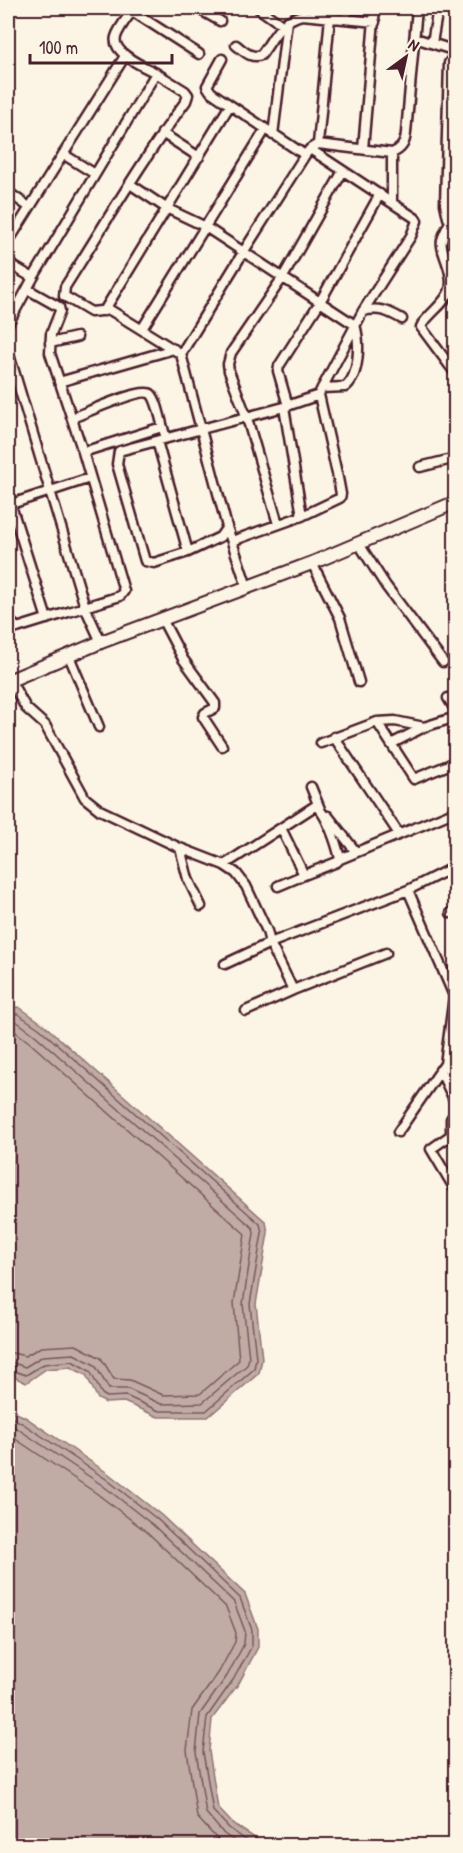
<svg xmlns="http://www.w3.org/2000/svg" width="463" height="1853" viewBox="0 0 463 1853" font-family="'Patrick Hand',sans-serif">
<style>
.water{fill:#c0aca5;stroke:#917474;stroke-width:1.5}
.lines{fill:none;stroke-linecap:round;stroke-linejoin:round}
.shore{stroke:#79575c;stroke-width:1.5}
.street-casing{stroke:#4a1f2b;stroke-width:13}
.secondary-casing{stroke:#4a1f2b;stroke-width:16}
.street{stroke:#fcf5e5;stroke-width:8}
.secondary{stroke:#fcf5e5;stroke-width:12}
</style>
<rect width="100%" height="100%" fill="#fcf5e5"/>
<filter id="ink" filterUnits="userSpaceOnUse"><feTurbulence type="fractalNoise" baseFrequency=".0167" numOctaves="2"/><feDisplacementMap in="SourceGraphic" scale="12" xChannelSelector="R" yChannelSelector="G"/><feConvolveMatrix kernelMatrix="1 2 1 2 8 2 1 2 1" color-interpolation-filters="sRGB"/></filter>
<g filter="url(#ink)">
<path class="water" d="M 19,1007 L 43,1024 L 266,1222 L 268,1233 L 256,1304 L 262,1359 L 259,1373 L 208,1417 L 158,1417 L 124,1402 L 106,1403 L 98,1399 L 86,1375 L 70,1367 L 46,1369 L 26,1383 L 8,1374 L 8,1008 Z
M 8,1409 L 25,1417 L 109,1474 L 161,1515 L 245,1594 L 258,1629 L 258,1647 L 239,1683 L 212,1719 L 209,1751 L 218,1808 L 233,1824 L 258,1840 L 260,1845 L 8,1845 Z"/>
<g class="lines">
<path class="shore" d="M 8,1014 L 18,1014 L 40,1029 L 260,1224 L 262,1233 L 250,1304 L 256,1358 L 254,1369 L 206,1411 L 159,1411 L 126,1396 L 107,1397 L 102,1394 L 90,1371 L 72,1361 L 44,1364 L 26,1375 L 8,1369
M 8,1021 L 16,1021 L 35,1035 L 253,1228 L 254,1233 L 243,1304 L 249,1358 L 247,1365 L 202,1403 L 161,1404 L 128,1389 L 109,1389 L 95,1365 L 74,1354 L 43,1356 L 25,1367 L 8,1361
M 8,1030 L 13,1030 L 29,1042 L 245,1234 L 234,1303 L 239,1360 L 200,1394 L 163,1395 L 130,1380 L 114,1379 L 101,1358 L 76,1345 L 41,1347 L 25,1356 L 8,1352
M 8,1416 L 22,1423 L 106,1479 L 157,1519 L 240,1598 L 252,1630 L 252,1646 L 233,1680 L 207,1717 L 203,1752 L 213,1811 L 229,1828 L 254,1846
M 8,1424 L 18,1429 L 102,1485 L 153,1525 L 234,1602 L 245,1631 L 244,1644 L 227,1676 L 200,1714 L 196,1752 L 206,1813 L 224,1834 L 242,1846
M 8,1434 L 96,1493 L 147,1532 L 226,1607 L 236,1633 L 235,1642 L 219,1672 L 192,1710 L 187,1750 L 197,1817 L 217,1839 L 225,1846"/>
<g class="street-casing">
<path id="street" d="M 197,8 L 220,21
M 258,8 L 282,25
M 132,11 L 199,54
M 347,13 L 347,8
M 415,38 L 456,51
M 432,43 L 438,8
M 236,45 C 244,51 251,59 261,55 C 274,38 279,21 302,15 L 375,22
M 222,59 L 207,86 L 211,92 L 230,105
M 156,73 L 185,91 L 188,95 L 186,101 C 142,160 105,224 65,287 L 64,296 L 91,312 L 110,310 L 181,354
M 162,133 L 199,157
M 273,135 L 287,21
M 318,144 L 392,153 C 402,149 405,143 406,133 L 417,8
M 310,149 L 415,218 L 417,221 L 411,236 L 363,311 L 320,392
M 363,149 L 375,8
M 392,153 L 392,201
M 63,154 L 95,174
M 130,184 L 166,208 L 204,226 L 355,325 C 360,341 360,376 345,387 L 322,388
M 8,192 L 29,207
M 456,209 C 452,219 445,230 442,240 C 440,247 445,256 447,263 C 459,296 442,300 423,323 L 421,327 L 456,374
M 451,220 L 448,218 L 445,204 L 449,63 L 451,60 L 456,61
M 8,242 L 125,56
M 8,263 L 33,278
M 104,311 L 230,105 L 305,155
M 363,311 C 379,307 388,311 402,319
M 8,324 L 33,278 L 156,73 C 145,67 111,53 116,37 C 119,27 129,16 134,8
M 142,329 L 265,130
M 50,343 L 77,337
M 8,351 L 85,607 L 101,642
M 59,382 L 174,349
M 288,406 L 278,371 L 279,366 L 320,302 L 380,194
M 284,407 L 302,516
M 72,418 C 85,413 142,387 151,394 C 158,400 162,428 166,438
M 157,441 L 188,552
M 83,452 L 162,427
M 420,467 L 456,458
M 8,496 L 47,619
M 8,505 L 90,478
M 278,524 L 247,418 L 229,371 L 228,364 L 231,353 L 283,277 L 343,171
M 227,527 L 220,537 L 188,552 L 154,563 L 145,561 L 117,464 L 119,451 L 284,407 L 319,395 L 338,478 L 341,494 L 340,498 L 302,516 L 232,541
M 359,544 L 386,586 L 443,662
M 312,563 L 340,618 L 359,682
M 247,587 L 227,527 L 181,354 L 244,251 L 305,155 L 310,149 L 318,144 L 330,17
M 8,619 L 17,628 L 120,596 L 124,591 L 83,452 L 50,353 L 51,334 L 60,311 L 59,307 L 27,289
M 162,619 L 183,659 L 215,703 L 215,708 L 205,713 L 203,717 L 222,746
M 69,656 L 99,727
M 10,680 L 26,708 L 45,725 L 85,798 L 100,810 L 180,848 L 224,865 L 236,873 L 246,886 L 267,931 L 270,943 L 408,890 L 456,866
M 448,698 L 456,711
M 377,722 L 414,779 L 456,762
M 334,737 L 399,834
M 321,743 L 377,722 L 395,721 L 424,727 L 456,717
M 391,744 L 424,727
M 311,787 L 320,809
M 328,816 L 356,852
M 180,848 L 188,879 L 201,906
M 340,859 L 456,811
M 224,865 L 315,806 C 326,811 337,845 340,859 L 337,862 L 304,875 L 281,828
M 278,886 L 304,875
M 451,913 L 456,911
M 225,964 L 270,943 L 293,990 L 386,953
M 246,1011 L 293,990
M 440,1070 L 456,1104
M 398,1132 L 445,1064 L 454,996 L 408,890
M 456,1134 L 451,1135 L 431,1149 L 456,1191
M 451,1135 L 451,1119 L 456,1112"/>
</g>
<g class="secondary-casing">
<path id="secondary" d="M 8,681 L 101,642 L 312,563 L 456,502"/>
</g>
<use href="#street" class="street"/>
<use href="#secondary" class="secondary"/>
</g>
</g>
<rect width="463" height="1853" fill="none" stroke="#fcf5e5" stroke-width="30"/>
<rect x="15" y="15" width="433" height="1823" fill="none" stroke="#4a1f2b" stroke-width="2" filter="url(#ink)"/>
<g transform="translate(406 57) rotate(33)" stroke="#fcf5e5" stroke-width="4.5" paint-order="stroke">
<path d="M0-4.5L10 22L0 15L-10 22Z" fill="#4a1f2b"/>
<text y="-9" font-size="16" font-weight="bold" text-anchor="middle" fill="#4a1f2b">N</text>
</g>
<path d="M30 54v9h142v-9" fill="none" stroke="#4a1f2b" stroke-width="3"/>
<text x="39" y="54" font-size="18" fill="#4a1f2b" stroke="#fcf5e5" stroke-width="4.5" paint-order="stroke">100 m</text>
</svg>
